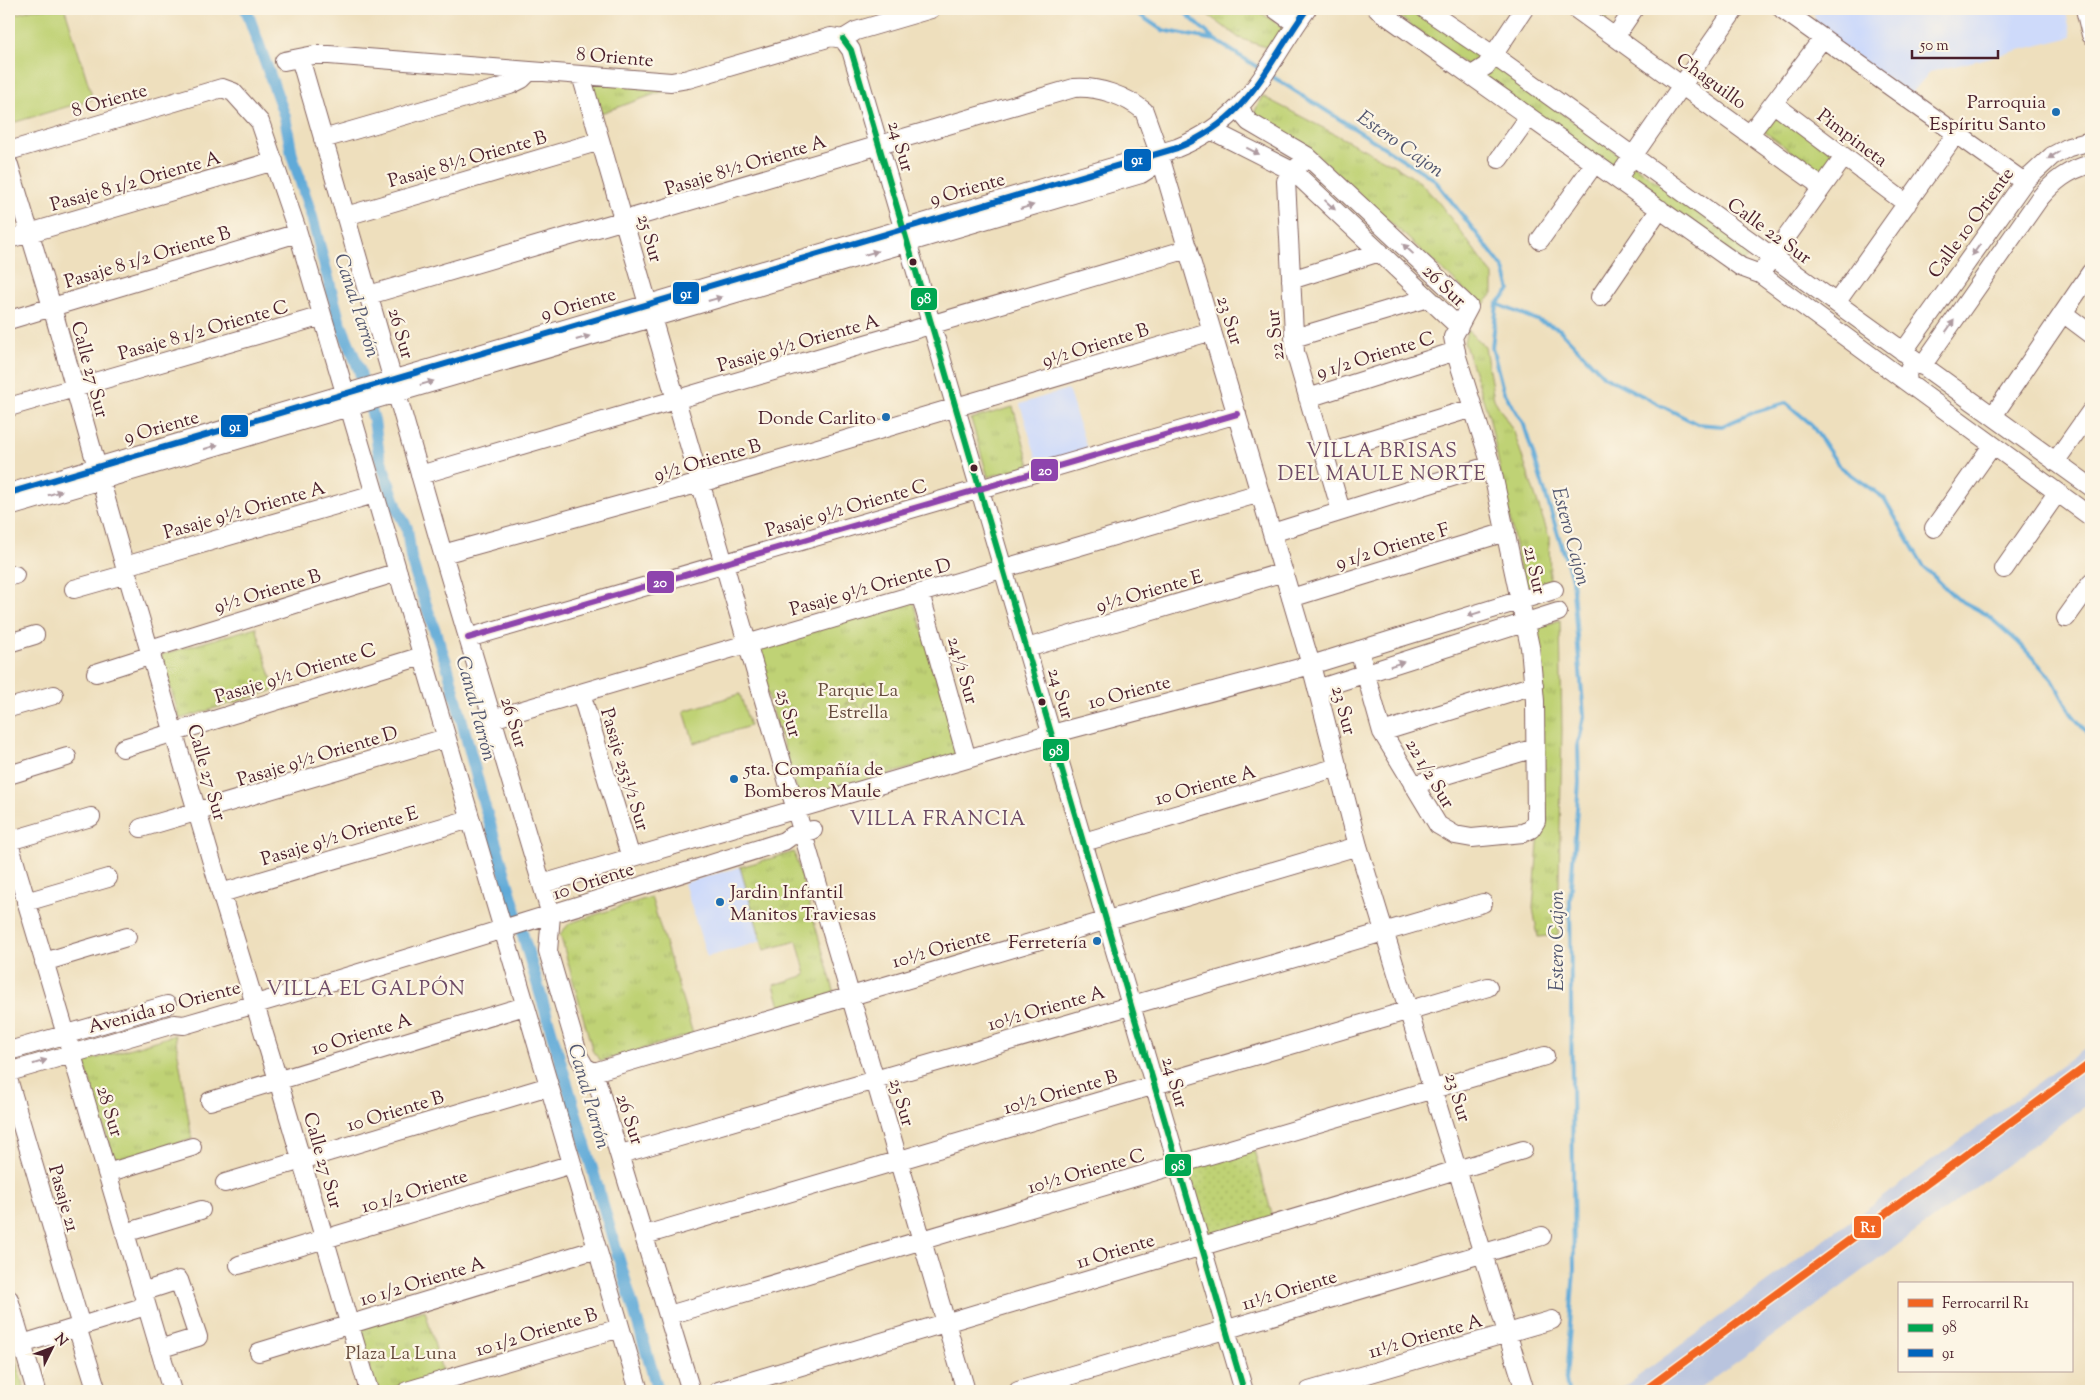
<svg xmlns="http://www.w3.org/2000/svg" width="2100" height="1400" viewBox="0 0 2100 1400" font-family="'Sorts Mill Goudy',serif">
<style>
.built{fill:#cedafa}
.railway{fill:#b9c4de}
.grass{fill:url(#grass-dots);stroke:#847850}
.park{fill:url(#park-tufts);stroke:#847850}
.garden{fill:#bfd275;stroke:#847850}
.lines{fill:none;stroke-linecap:round;stroke-linejoin:round}
.stream{stroke:#61aad8;stroke-width:4}
.canal{stroke:#61aad8;stroke-width:12}
.minor-casing{stroke:#83625e;stroke-width:20}
.minor{stroke:#fff;stroke-width:18}
.bus-1-casing{stroke:#fcf5e5;stroke-width:10}
.bus-2-casing{stroke:#fcf5e5;stroke-width:10}
.bus-3-casing{stroke:#fcf5e5;stroke-width:10}
.bus-1{stroke:#00a651;stroke-width:6}
.bus-2{stroke:#0065bd;stroke-width:6}
.bus-3{stroke:#8e44ad;stroke-width:6}
.rail-1-casing{stroke:#fcf5e5;stroke-width:11}
.rail-1{stroke:#f26522;stroke-width:8}
.oneway{fill:#ae9aa0}
.poi-dot{fill:#1f6fb2;stroke:#fcf5e5;stroke-width:2}
.bus-dot{fill:#4a1f2b;stroke:#fcf5e5;stroke-width:2}
.labels{text-anchor:middle;stroke-width:4.5;stroke-linejoin:round;paint-order:stroke}
.street-label{font-size:19px;fill:#4a1f2b;stroke:#fcf5e5}
.poi-label{font-size:19px;fill:#4a1f2b;stroke:#fcf5e5;text-anchor:end}
.park-label{font-size:19px;fill:#674c3e;stroke:#fcf5e5}
.water-label{font-size:20px;font-style:italic;fill:#535770;stroke:#fcf5e5}
.neighbourhood-label{font-size:20px;letter-spacing:1px;fill:#6e4b66;stroke:#fcf5e5}
.line-badge{stroke:#fcf5e5;stroke-width:2}
.badge-label{font-size:14px;text-anchor:middle;font-weight:bold;fill:#fff}
</style>
<defs>
<pattern id="grass-dots" width="8" height="8" patternUnits="userSpaceOnUse" patternTransform="scale(1.25)"><rect width="8" height="8" fill="#bfd275"/><path d="M2 2h.1M6 6h.1" fill="none" stroke="#a6b465" stroke-width="1.8" stroke-linecap="round"/></pattern>
<pattern id="park-tufts" width="24" height="20" patternUnits="userSpaceOnUse" patternTransform="scale(1.25)"><rect width="24" height="20" fill="#bfd275"/><path d="M3 7l-1-3M5 7V3M7 7l1-3M15 17l-1-3M17 17v-4M19 17l1-3" fill="none" stroke="#a6b465"/></pattern>
</defs>
<rect width="100%" height="100%" fill="#fcf5e5"/>
<filter id="ink" filterUnits="userSpaceOnUse"><feTurbulence type="fractalNoise" baseFrequency=".02" numOctaves="2"/><feDisplacementMap in="SourceGraphic" scale="10" xChannelSelector="R" yChannelSelector="G"/><feConvolveMatrix kernelMatrix="1 2 1 2 8 2 1 2 1" color-interpolation-filters="sRGB"/></filter>
<filter id="wash" filterUnits="userSpaceOnUse"><feTurbulence type="fractalNoise" baseFrequency=".0096" numOctaves="4" result="noise"/><feDisplacementMap in="SourceGraphic" scale="20" xChannelSelector="R" yChannelSelector="G"/><feGaussianBlur stdDeviation="1.12" result="paint"/><feColorMatrix in="noise" values="0 0 0 0 0 0 0 0 0 0 0 0 0 0 0 0 0 1.4 0 .05"/><feComposite in="paint" operator="in"/></filter>
<g filter="url(#wash)">
<rect width="100%" height="100%" fill="#eedfbd"/>
<path class="built" d="M 1813,9 L 2065,9 L 2072,37 L 1930,72 L 1910,95 L 1817,28 Z
M 1068,389 L 1088,452 L 1039,467 L 1020,404 Z
M 740,867 L 762,941 L 707,957 L 684,883 Z"/>
<path class="railway" d="M 2091,1044 L 2091,1102 L 1829,1296 L 1696,1391 L 1618,1391 Z"/>
<path class="grass" d="M 1254,1150 L 1273,1218 L 1207,1236 L 1188,1169 Z"/>
<path class="park" d="M 1200,9 L 1255,9 L 1286,29 L 1271,49 L 1239,38 Z
M 1388,9 L 1418,9 L 1752,251 L 1744,262 Z
M 1591,9 L 1614,9 L 1606,20 Z
M 588,82 L 667,90 L 598,114 Z
M 1262,96 L 1392,164 L 1420,182 L 1440,204 L 1493,275 L 1493,294 L 1482,306 L 1304,143 L 1252,118 Z
M 1775,109 L 1834,153 L 1820,173 L 1761,129 Z
M 1467,330 L 1485,347 L 1494,399 L 1514,432 L 1549,537 L 1550,580 L 1524,589 L 1490,420 L 1464,342 Z
M 1013,407 L 1030,465 L 988,477 L 971,419 Z
M 913,600 L 962,753 L 800,800 L 753,646 Z
M 1560,620 L 1562,730 L 1558,935 L 1538,937 L 1533,908 L 1539,831 L 1534,629 Z
M 256,627 L 275,690 L 180,719 L 161,655 Z
M 794,852 L 835,994 L 781,1010 L 774,985 L 806,975 L 797,941 L 764,950 L 740,867 Z
M 651,897 L 693,1034 L 601,1061 L 593,1052 L 560,934 L 570,923 Z
M 175,1035 L 192,1139 L 115,1162 L 84,1062 Z
M 425,1310 L 443,1375 L 376,1391 L 359,1328 Z
M 15,1359 L 25,1391 L 9,1391 L 9,1361 Z"/>
<path class="garden" d="M 34,9 L 65,9 L 93,99 L 9,124 L 9,16 Z
M 865,683 L 865,693 L 874,697 L 865,702 L 864,713 L 856,703 L 845,704 L 852,696 L 849,689 L 857,690 Z
M 740,694 L 750,726 L 694,743 L 684,711 Z"/>
<g class="lines">
<path class="stream" d="M 1131,9 L 1162,30 L 1215,40 L 1262,70
M 1181,9 L 1215,40
M 1270,75 L 1434,179 L 1504,269 L 1510,290 L 1497,304 L 1492,347 L 1503,390 L 1524,425 L 1572,579 L 1584,716 L 1578,747 L 1579,782 L 1570,900 L 1574,1269 L 1566,1380 L 1568,1391
M 1497,304 L 1559,329 L 1604,376 L 1697,424 L 1722,426 L 1755,412 L 1786,403 L 1811,424 L 1839,466 L 1884,498 L 1924,567 L 1956,598 L 1986,614 L 2018,642 L 2052,679 L 2071,713 L 2091,738"/>
<path class="canal" d="M 246,9 L 285,117 L 292,155 L 312,217 L 339,320 L 359,369 L 374,420 L 379,455 L 398,511 L 407,528 L 411,558 L 419,585 L 447,665 L 484,804 L 658,1391"/>
</g>
</g>
<g filter="url(#ink)">
<g class="lines">
<g class="minor-casing">
<path id="minor" d="M 1275,9 L 1296,24
M 1377,9 L 1741,267 L 1760,274 L 1844,157
M 1425,9 L 1493,55 L 2091,487
M 1576,9 L 1822,187
M 1782,9 L 2024,182
M 2085,9 L 2091,35
M 1615,37 L 1634,9
M 843,39 L 851,50 L 1244,1391
M 843,39 L 856,31 L 931,9
M 300,58 L 443,554 L 551,915 L 548,951 L 579,1057 L 585,1067 L 594,1072 L 691,1391
M 284,61 L 314,55 L 329,55 L 671,82 L 688,79 L 831,37 L 843,39
M 581,75 L 966,1391
M 1472,75 L 1486,66 L 1524,9
M 1774,104 L 1907,204
M 1240,107 L 1244,116 L 1249,122 L 1307,156 L 1469,307 L 1453,337 L 1457,357 L 1491,465 L 1530,647 L 1535,701 L 1536,821 L 1531,829 L 1523,833 L 1472,838 L 1455,835 L 1438,825 L 1382,732 L 1359,650
M 1213,131 L 1294,172 L 1459,327
M 1750,134 L 1823,38
M 323,139 L 510,85 L 522,79 L 530,71
M 9,151 L 222,88 L 233,92 L 260,122 L 298,233 L 639,1391
M 1307,156 L 1286,181 L 1295,352 L 1341,511
M 1499,159 L 1529,117
M 9,165 L 52,307 L 127,574 L 221,893 L 278,1080 L 369,1391
M 1617,179 L 1735,9
M 346,216 L 600,141
M 9,239 L 274,161
M 1540,240 L 1595,163
M 1760,274 L 1908,383
M 1291,280 L 1380,252
M 369,295 L 1074,88 C 1098,86 1126,96 1144,111 L 1159,153 L 1311,665 L 1358,846 L 1525,1391
M 1600,297 L 1660,209
M 1836,303 L 1956,134
M 2063,313 L 2091,334
M 9,320 L 298,233
M 1294,338 L 1428,298
M 1903,352 L 2024,182 L 2052,156 L 2069,147 L 2091,141
M 1913,359 L 1907,374 L 1908,383 L 2091,517
M 1922,366 L 2039,199 C 2054,181 2068,170 2091,164
M 1308,398 L 1456,351
M 9,407 L 322,316
M 1993,416 L 2091,272
M 1325,453 L 1473,408
M 2055,462 L 2091,411
M 420,475 L 1188,249
M 9,493 L 1177,148 C 1250,118 1264,69 1307,9
M 9,507 L 1141,174 L 1155,165 L 1159,153
M 1934,528 L 1992,446
M 1272,533 L 1491,465
M 443,554 L 700,483 L 1212,331
M 125,566 L 374,494
M 2004,569 L 2057,493
M 9,576 L 15,575
M 74,589 L 127,574
M 920,593 L 967,759
M 1291,598 L 1506,532
M 2066,618 L 2091,583
M 468,638 L 1237,414
M 9,643 L 35,635
M 1027,648 L 1284,572
M 150,649 L 398,572
M 96,673 L 152,655
M 1317,689 L 1558,612
M 581,693 L 631,858
M 9,708 L 54,695
M 492,719 L 1260,493
M 1382,732 L 1534,685
M 123,748 L 422,656
M 9,775 L 67,757
M 1413,785 L 1535,748
M 141,828 L 446,738
M 9,841 L 91,817
M 1084,842 L 1338,767
M 9,843 L 172,1391
M 542,884 L 1052,734 L 1311,665 L 1554,590
M 221,893 L 470,819
M 26,902 L 108,878
M 44,962 L 127,937
M 9,1051 L 167,1005
M 9,1072 L 174,1024 L 184,1025 C 385,967 585,904 784,841 L 791,836 L 813,830
M 594,1072 L 1358,846
M 9,1082 L 81,1326
M 210,1101 L 525,1006
M 621,1154 L 1483,903
M 107,1173 L 192,1147
M 225,1183 L 549,1086
M 125,1233 L 201,1210
M 645,1235 L 1488,987
M 239,1265 L 572,1164
M 142,1292 L 179,1280 L 198,1337 L 159,1349
M 9,1299 L 36,1391
M 669,1315 L 1545,1056
M 77,1327 L 97,1391
M 9,1348 L 146,1306
M 259,1352 L 597,1249
M 407,1391 L 620,1328
M 718,1391 L 1523,1150
M 1018,1391 L 1542,1236
M 1309,1391 L 1552,1320"/>
</g>
<use href="#minor" class="minor"/>
<g class="bus-1-casing">
<path id="bus-1" d="M 843,39 L 851,50 L 1244,1391"/>
</g>
<g class="bus-2-casing">
<path id="bus-2" d="M 9,493 L 1177,148 C 1250,118 1264,69 1307,9"/>
</g>
<g class="bus-3-casing">
<path id="bus-3" d="M 468,638 L 1237,414"/>
</g>
<use href="#bus-1" class="bus-1"/>
<use href="#bus-2" class="bus-2"/>
<use href="#bus-3" class="bus-3"/>
<g class="rail-1-casing">
<path id="rail-1" d="M 1644,1391 L 2091,1063"/>
</g>
<use href="#rail-1" class="rail-1"/>
</g>
<defs><path id="oneway-solid" d="M-6-.8H1V-3.2L6.5 0L1 3.2V.8H-6Z" transform="scale(1.25)"/></defs>
<g class="oneway">
<use href="#oneway-solid" transform="translate(1253 151) rotate(27)"/>
<use href="#oneway-solid" transform="translate(2054 155) rotate(148)"/>
<use href="#oneway-solid" transform="translate(1330 205) rotate(43)"/>
<use href="#oneway-solid" transform="translate(1027 207) rotate(-16)"/>
<use href="#oneway-solid" transform="translate(1408 249) rotate(-137)"/>
<use href="#oneway-solid" transform="translate(1976 250) rotate(126)"/>
<use href="#oneway-solid" transform="translate(871 253) rotate(-16)"/>
<use href="#oneway-solid" transform="translate(715 299) rotate(-16)"/>
<use href="#oneway-solid" transform="translate(1950 326) rotate(-55)"/>
<use href="#oneway-solid" transform="translate(583 338) rotate(-16)"/>
<use href="#oneway-solid" transform="translate(427 383) rotate(-16)"/>
<use href="#oneway-solid" transform="translate(211 447) rotate(-17)"/>
<use href="#oneway-solid" transform="translate(55 493) rotate(-17)"/>
<use href="#oneway-solid" transform="translate(1474 614) rotate(163)"/>
<use href="#oneway-solid" transform="translate(1397 664) rotate(-18)"/>
<use href="#oneway-solid" transform="translate(40 1062) rotate(-17)"/>
</g>
</g>
<g class="poi-dot">
<circle cx="2056" cy="112" r="5"/>
<circle cx="886" cy="417" r="5"/>
<circle cx="734" cy="779" r="5"/>
<circle cx="720" cy="902" r="5"/>
<circle cx="1097" cy="941" r="5"/>
</g>
<g class="bus-dot">
<circle cx="913" cy="262" r="4.5"/>
<circle cx="974" cy="468" r="4.5"/>
<circle cx="1042" cy="702" r="4.5"/>
</g>
<g class="labels">
<g class="street-label">
<text transform="translate(615 56) rotate(5)" y="7">8 Oriente</text>
<text transform="translate(1712 80) rotate(36)" y="7">Chaguillo</text>
<text transform="translate(109 99) rotate(-16)" y="7">8 Oriente</text>
<text transform="translate(1853 137) rotate(37)" y="7">Pimpineta</text>
<text transform="translate(902 146) rotate(74)" y="7">24 Sur</text>
<text transform="translate(467 158) rotate(-16)" y="7">Pasaje 8½ Oriente B</text>
<text transform="translate(745 164) rotate(-17)" y="7">Pasaje 8½ Oriente A</text>
<text transform="translate(135 180) rotate(-16)" y="7">Pasaje 8 1/2 Oriente A</text>
<text transform="translate(967 188) rotate(-16)" y="7">9 Oriente</text>
<text transform="translate(1970 222) rotate(-54)" y="7">Calle 10 Oriente</text>
<text transform="translate(1770 230) rotate(36)" y="7">Calle 22 Sur</text>
<text transform="translate(651 238) rotate(74)" y="7">25 Sur</text>
<text transform="translate(147 256) rotate(-17)" y="7">Pasaje 8 1/2 Oriente B</text>
<text transform="translate(1445 285) rotate(44)" y="7">26 Sur</text>
<text transform="translate(578 303) rotate(-16)" y="7">9 Oriente</text>
<text transform="translate(1231 320) rotate(73)" y="7">23 Sur</text>
<text transform="translate(203 329) rotate(-16)" y="7">Pasaje 8 1/2 Oriente C</text>
<text transform="translate(402 333) rotate(74)" y="7">26 Sur</text>
<text transform="translate(1274 335) rotate(-96)" y="7">22 Sur</text>
<text transform="translate(798 342) rotate(-16)" y="7">Pasaje 9½ Oriente A</text>
<text transform="translate(1095 344) rotate(-17)" y="7">9½ Oriente B</text>
<text transform="translate(1375 354) rotate(-17)" y="7">9 1/2 Oriente C</text>
<text transform="translate(91 369) rotate(75)" y="7">Calle 27 Sur</text>
<text transform="translate(161 426) rotate(-16)" y="7">9 Oriente</text>
<text transform="translate(707 459) rotate(-16)" y="7">9½ Oriente B</text>
<text transform="translate(846 507) rotate(-16)" y="7">Pasaje 9½ Oriente C</text>
<text transform="translate(244 509) rotate(-16)" y="7">Pasaje 9½ Oriente A</text>
<text transform="translate(1392 545) rotate(-17)" y="7">9 1/2 Oriente F</text>
<text transform="translate(1536 570) rotate(78)" y="7">21 Sur</text>
<text transform="translate(870 586) rotate(-16)" y="7">Pasaje 9½ Oriente D</text>
<text transform="translate(267 590) rotate(-17)" y="7">9½ Oriente B</text>
<text transform="translate(1149 590) rotate(-16)" y="7">9½ Oriente E</text>
<text transform="translate(964 670) rotate(74)" y="7">24½ Sur</text>
<text transform="translate(295 672) rotate(-17)" y="7">Pasaje 9½ Oriente C</text>
<text transform="translate(1129 691) rotate(-15)" y="7">10 Oriente</text>
<text transform="translate(1062 693) rotate(74)" y="7">24 Sur</text>
<text transform="translate(1345 710) rotate(75)" y="7">23 Sur</text>
<text transform="translate(790 713) rotate(74)" y="7">25 Sur</text>
<text transform="translate(515 722) rotate(73)" y="7">26 Sur</text>
<text transform="translate(317 755) rotate(-17)" y="7">Pasaje 9½ Oriente D</text>
<text transform="translate(626 769) rotate(73)" y="7">Pasaje 253½ Sur</text>
<text transform="translate(208 772) rotate(74)" y="7">Calle 27 Sur</text>
<text transform="translate(1431 773) rotate(59)" y="7">22 1/2 Sur</text>
<text transform="translate(1205 784) rotate(-16)" y="7">10 Oriente A</text>
<text transform="translate(339 835) rotate(-17)" y="7">Pasaje 9½ Oriente E</text>
<text transform="translate(593 880) rotate(-18)" y="7">10 Oriente</text>
<text transform="translate(941 947) rotate(-16)" y="7">10½ Oriente</text>
<text transform="translate(164 1006) rotate(-15)" y="7">Avenida 10 Oriente</text>
<text transform="translate(1046 1007) rotate(-16)" y="7">10½ Oriente A</text>
<text transform="translate(361 1033) rotate(-17)" y="7">10 Oriente A</text>
<text transform="translate(1176 1082) rotate(74)" y="7">24 Sur</text>
<text transform="translate(1060 1091) rotate(-16)" y="7">10½ Oriente B</text>
<text transform="translate(1459 1097) rotate(73)" y="7">23 Sur</text>
<text transform="translate(903 1102) rotate(74)" y="7">25 Sur</text>
<text transform="translate(395 1110) rotate(-17)" y="7">10 Oriente B</text>
<text transform="translate(111 1111) rotate(73)" y="7">28 Sur</text>
<text transform="translate(631 1119) rotate(72)" y="7">26 Sur</text>
<text transform="translate(324 1160) rotate(74)" y="7">Calle 27 Sur</text>
<text transform="translate(1086 1170) rotate(-16)" y="7">10½ Oriente C</text>
<text transform="translate(414 1190) rotate(-17)" y="7">10 1/2 Oriente</text>
<text transform="translate(65 1198) rotate(74)" y="7">Pasaje 21</text>
<text transform="translate(1115 1250) rotate(-17)" y="7">11 Oriente</text>
<text transform="translate(422 1280) rotate(-17)" y="7">10 1/2 Oriente A</text>
<text transform="translate(1289 1289) rotate(-17)" y="7">11½ Oriente</text>
<text transform="translate(536 1331) rotate(-17)" y="7">10 1/2 Oriente B</text>
<text transform="translate(1425 1335) rotate(-16)" y="7">11½ Oriente A</text>
</g>
<g class="poi-label">
<text x="2046" y="108">Parroquia<tspan x="2046" dy="22">Espíritu Santo</tspan></text>
<text x="876" y="424">Donde Carlito</text>
<text x="744" y="775" text-anchor="start">5ta. Compañía de<tspan x="744" dy="22">Bomberos Maule</tspan></text>
<text x="730" y="898" text-anchor="start">Jardin Infantil<tspan x="730" dy="22">Manitos Traviesas</tspan></text>
<text x="1087" y="948">Ferretería</text>
</g>
<g class="park-label">
<text x="858" y="696">Parque La<tspan x="858" dy="22">Estrella</tspan></text>
<text x="401" y="1359">Plaza La Luna</text>
</g>
<g class="water-label">
<text transform="translate(1401 143) rotate(35)" y="7">Estero Cajon</text>
<text transform="translate(358 305) rotate(72)" y="7">Canal Parrón</text>
<text transform="translate(1572 536) rotate(75)" y="7">Estero Cajon</text>
<text transform="translate(477 708) rotate(75)" y="7">Canal Parrón</text>
<text transform="translate(1556 941) rotate(-90)" y="7">Estero Cajon</text>
<text transform="translate(590 1096) rotate(74)" y="7">Canal Parrón</text>
</g>
<g class="neighbourhood-label">
<text x="1382" y="457">VILLA BRISAS<tspan x="1382" dy="23">DEL MAULE NORTE</tspan></text>
<text x="938" y="825">VILLA FRANCIA</text>
<text x="366" y="995">VILLA EL GALPÓN</text>
</g>
</g>
<g class="line-badge">
<rect x="1123" y="148" width="29" height="24" rx="5" fill="#0065bd"/>
<rect x="672" y="281" width="28" height="24" rx="5" fill="#0065bd"/>
<rect x="910" y="287" width="28" height="24" rx="5" fill="#00a651"/>
<rect x="220" y="414" width="29" height="24" rx="5" fill="#0065bd"/>
<rect x="1030" y="458" width="29" height="24" rx="5" fill="#8e44ad"/>
<rect x="646" y="570" width="29" height="24" rx="5" fill="#8e44ad"/>
<rect x="1042" y="738" width="28" height="24" rx="5" fill="#00a651"/>
<rect x="1164" y="1153" width="28" height="24" rx="5" fill="#00a651"/>
<rect x="1853" y="1215" width="29" height="24" rx="5" fill="#f26522"/>
</g>
<g class="badge-label">
<text x="1137" y="164">91</text>
<text x="686" y="298">91</text>
<text x="924" y="303">98</text>
<text x="235" y="431">91</text>
<text x="1045" y="475">20</text>
<text x="660" y="587">20</text>
<text x="1056" y="755">98</text>
<text x="1178" y="1170">98</text>
<text x="1868" y="1232">R1</text>
</g>
<rect width="2100" height="1400" fill="none" stroke="#fcf5e5" stroke-width="30"/>
<rect x="1898" y="1282" width="175" height="90" fill="#fcf5e5" stroke="#b59f9b"/>
<rect x="1908" y="1299" width="25" height="8" fill="#f26522" stroke="#b59f9b"/>
<text x="1942" y="1308" font-size="15" fill="#4a1f2b">Ferrocarril R1</text>
<rect x="1908" y="1324" width="25" height="8" fill="#00a651" stroke="#b59f9b"/>
<text x="1942" y="1332" font-size="15" fill="#4a1f2b">98</text>
<rect x="1908" y="1349" width="25" height="8" fill="#0065bd" stroke="#b59f9b"/>
<text x="1942" y="1358" font-size="15" fill="#4a1f2b">91</text>
<g transform="translate(52 1348) rotate(48)" stroke="#fcf5e5" stroke-width="4" paint-order="stroke">
<path d="M0-4L9 19L0 12L-9 19Z" fill="#4a1f2b"/>
<text y="-8" font-size="14" font-weight="bold" text-anchor="middle" fill="#4a1f2b">N</text>
</g>
<path d="M1912 50v8h86v-8" fill="none" stroke="#4a1f2b" stroke-width="2.5"/>
<text x="1920" y="50" font-size="15" fill="#4a1f2b" stroke="#fcf5e5" stroke-width="4" paint-order="stroke">50 m</text>
</svg>
